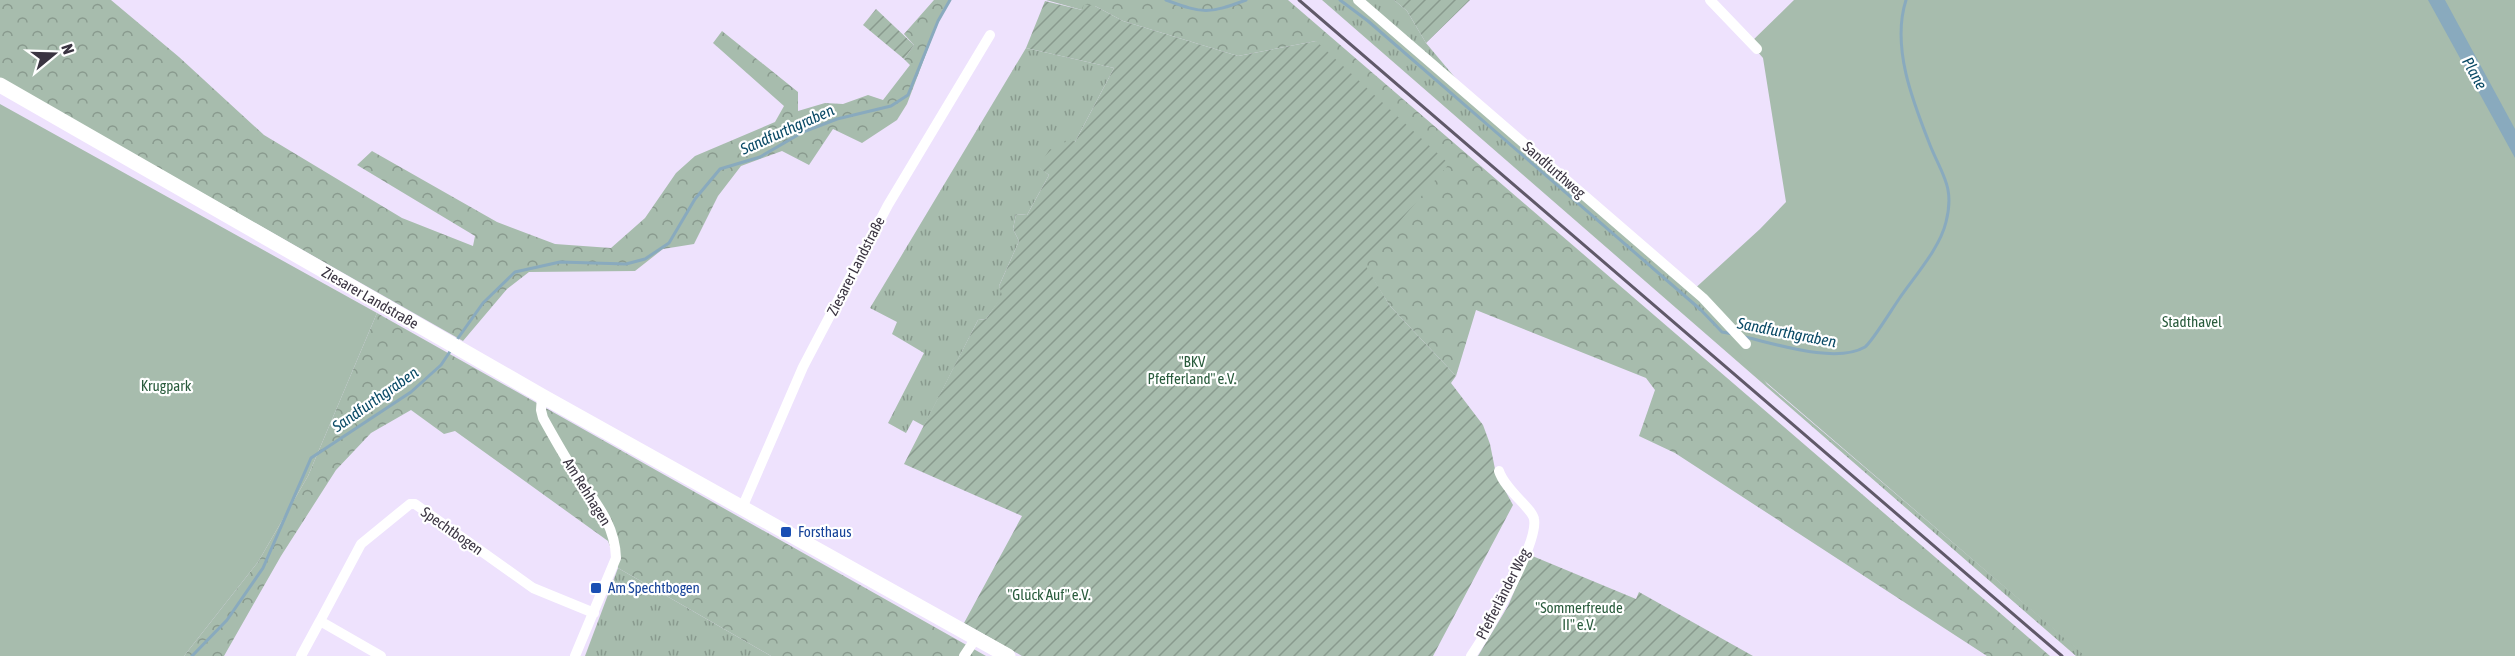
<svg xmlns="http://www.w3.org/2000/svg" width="2515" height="656" viewBox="0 0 2515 656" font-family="'Asap Condensed',sans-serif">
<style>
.grass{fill:url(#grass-tufts)}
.forest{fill:url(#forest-crowns)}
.park{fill:#a7bcad}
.garden{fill:url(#garden-furrows)}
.water{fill:#89aabe}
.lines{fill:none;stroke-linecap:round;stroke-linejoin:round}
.stream{stroke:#89aabe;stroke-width:3}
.minor{stroke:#fff;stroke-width:10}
.secondary{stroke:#fff;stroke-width:15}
.rail{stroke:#605969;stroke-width:3}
.transit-dot{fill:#1a4fb4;stroke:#fff;stroke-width:2}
.labels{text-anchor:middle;stroke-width:4.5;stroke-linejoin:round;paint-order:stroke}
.street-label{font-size:15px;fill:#3a3441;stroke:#fff}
.park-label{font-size:15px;fill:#295b3c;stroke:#fff}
.transit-label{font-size:15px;fill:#164399;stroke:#fff;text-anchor:start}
.water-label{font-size:16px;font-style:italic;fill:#0a4a66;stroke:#fff}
</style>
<defs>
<pattern id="grass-tufts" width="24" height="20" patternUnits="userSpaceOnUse" patternTransform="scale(1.5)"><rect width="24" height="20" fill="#a7bcad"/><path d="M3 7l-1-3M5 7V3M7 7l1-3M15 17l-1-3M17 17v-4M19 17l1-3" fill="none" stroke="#899a8e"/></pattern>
<pattern id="forest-crowns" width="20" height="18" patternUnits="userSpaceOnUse" patternTransform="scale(1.5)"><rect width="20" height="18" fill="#a7bcad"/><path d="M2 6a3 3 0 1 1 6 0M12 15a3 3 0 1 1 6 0" fill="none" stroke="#899a8e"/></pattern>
<pattern id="garden-furrows" width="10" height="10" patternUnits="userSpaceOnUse" patternTransform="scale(1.5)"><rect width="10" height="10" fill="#a7bcad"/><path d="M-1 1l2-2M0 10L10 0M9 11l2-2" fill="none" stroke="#899a8e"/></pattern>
</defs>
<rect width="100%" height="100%" fill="#eee2fd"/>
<path class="grass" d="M 1322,0 L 1353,0 L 1690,291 L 1729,332 L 1767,384 L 2086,656 L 2076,656 Z
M 1363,0 L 1394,0 L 1407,11 L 1426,43 L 1457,80 Z
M 1026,48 L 1114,68 L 1075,142 L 1039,167 L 1049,175 L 1027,215 L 1016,214 L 1013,229 L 1019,241 L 999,286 L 1003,295 L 986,319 L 978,320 L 924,426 L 913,420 L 906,433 L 888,423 L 924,353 L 892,334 L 897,322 L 870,308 Z
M 618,568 L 771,656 L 585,656 Z"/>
<path class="forest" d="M 0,0 L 111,0 L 179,57 L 264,135 L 402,218 L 473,246 L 475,236 L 357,165 L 372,151 L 497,222 L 555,244 L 611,248 L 645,218 L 676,173 L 695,156 L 775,122 L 784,106 L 713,43 L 722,31 L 798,92 L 798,111 L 825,103 L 843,104 L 868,95 L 883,100 L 910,65 L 904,59 L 914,45 L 904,34 L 934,0 L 950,0 L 940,17 L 907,104 L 897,120 L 862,143 L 833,129 L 809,165 L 782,151 L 741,166 L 718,196 L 694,244 L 663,249 L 635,271 L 529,272 L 507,289 L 463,341 L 0,78 Z
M 1046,0 L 1288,0 L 2050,656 L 1987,656 L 1675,453 L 1639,436 L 1655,390 L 1646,378 L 1476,310 L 1456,376 L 1390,306 L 1363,263 L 1316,41 L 1238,56 L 1123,21 L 1095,6 L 1082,10 Z
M 377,313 L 986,656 L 771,656 L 618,568 L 608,541 L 455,431 L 444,434 L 411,410 L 371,433 L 336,470 L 281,556 L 224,656 L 184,656 L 258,562 L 308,476 Z"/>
<path class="park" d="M 1794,0 L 2515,0 L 2515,656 L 2085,656 L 1753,371 L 1691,292 L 1760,229 L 1786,202 L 1763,58 L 1750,43 Z
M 0,104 L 377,313 L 308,476 L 258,562 L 184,656 L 0,656 Z"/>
<path class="garden" d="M 1394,0 L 1470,0 L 1426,43 L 1407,11 Z
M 1045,1 L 1082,10 L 1084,4 L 1095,6 L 1123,21 L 1238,56 L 1316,41 L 1449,164 L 1364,263 L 1390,306 L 1456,376 L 1451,383 L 1483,425 L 1490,444 L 1496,474 L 1513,505 L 1433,656 L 1022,656 L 964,623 L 1022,516 L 904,464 L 978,320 L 986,319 L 1002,295 L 999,286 L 1019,241 L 1013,229 L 1016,214 L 1027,215 L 1049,175 L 1038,167 L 1050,149 L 1058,153 L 1068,138 L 1075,142 L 1114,68 L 1026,48 Z
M 876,9 L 914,45 L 904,59 L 863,25 Z
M 1530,555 L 1636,599 L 1639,592 L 1753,656 L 1478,656 L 1508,606 Z"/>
<path class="water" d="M 2428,0 L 2445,0 L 2515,129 L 2515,158 Z"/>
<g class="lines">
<path class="stream" d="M 1166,0 C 1204,14 1208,14 1246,0
M 1340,0 L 1368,21 L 1701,310 L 1722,332 L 1733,334
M 1745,337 C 1776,344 1836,364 1865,347 C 1872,342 1892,309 1899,299 C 1914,277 1940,248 1946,222 C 1955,187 1942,175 1930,145 C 1913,102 1891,47 1906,0
M 456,341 L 483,303 L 515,272 L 560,262 L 626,264 L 645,259 L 669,243 L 695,199 L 720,169 L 760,157 L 803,132 L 837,119 L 891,106 L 908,95 L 938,21 L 950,0
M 192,656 L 227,620 L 263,568 L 311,458 L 411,392 L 441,365 L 451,350"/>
<path class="minor" d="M 1358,0 L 1703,298 L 1746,344
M 1710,0 L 1757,49
M 542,396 L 541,410 L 543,418 C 553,436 563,454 574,471 C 593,500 615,522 616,558 L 575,656
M 742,508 L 803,367 L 888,205 L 990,35
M 301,656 L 320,621
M 381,656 L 320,621 L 361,544 L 410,504 L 415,504 L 533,588 L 594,613
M 964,656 L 976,638
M 1471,656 C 1486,634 1539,543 1534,519 C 1532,508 1505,490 1499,471"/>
<path class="secondary" d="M 0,85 L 542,396 L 1008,656"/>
<path class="rail" d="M 1299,0 L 2062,656"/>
</g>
<g class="transit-dot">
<rect x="780" y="526" width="12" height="12" rx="3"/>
<rect x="590" y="582" width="12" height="12" rx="3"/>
</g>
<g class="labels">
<g class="street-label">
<text transform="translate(1554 170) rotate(41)" y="5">Sandfurthweg</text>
<text transform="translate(856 266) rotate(-63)" y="5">Ziesarer Landstraße</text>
<text transform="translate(370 298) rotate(30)" y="5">Ziesarer Landstraße</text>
<text transform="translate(587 492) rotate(58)" y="5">Am Rehhagen</text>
<text transform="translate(452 531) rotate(35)" y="5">Spechtbogen</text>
<text transform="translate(1503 594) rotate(-63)" y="5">Pfefferländer Weg</text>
</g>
<g class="park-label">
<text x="2192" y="327">Stadthavel</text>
<text x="1192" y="367">"BKV<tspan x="1192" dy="17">Pfefferland" e.V.</tspan></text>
<text x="166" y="391">Krugpark</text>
<text x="1049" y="600">"Glück Auf" e.V.</text>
<text x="1579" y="613">"Sommerfreude<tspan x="1579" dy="17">II" e.V.</tspan></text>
</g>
<g class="transit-label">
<text x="798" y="537">Forsthaus</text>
<text x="608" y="593">Am Spechtbogen</text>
</g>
<g class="water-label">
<text transform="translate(2475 73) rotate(61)" y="6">Plane</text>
<text transform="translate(787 129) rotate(-24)" y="6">Sandfurthgraben</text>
<text transform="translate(1787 332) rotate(11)" y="6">Sandfurthgraben</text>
<text transform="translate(375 399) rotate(-35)" y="6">Sandfurthgraben</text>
</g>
</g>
<g transform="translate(54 54) rotate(71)" stroke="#ffffff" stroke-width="4.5" paint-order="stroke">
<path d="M0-4.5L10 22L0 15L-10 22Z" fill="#3a3441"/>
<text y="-9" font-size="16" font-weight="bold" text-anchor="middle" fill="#3a3441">N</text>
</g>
</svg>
